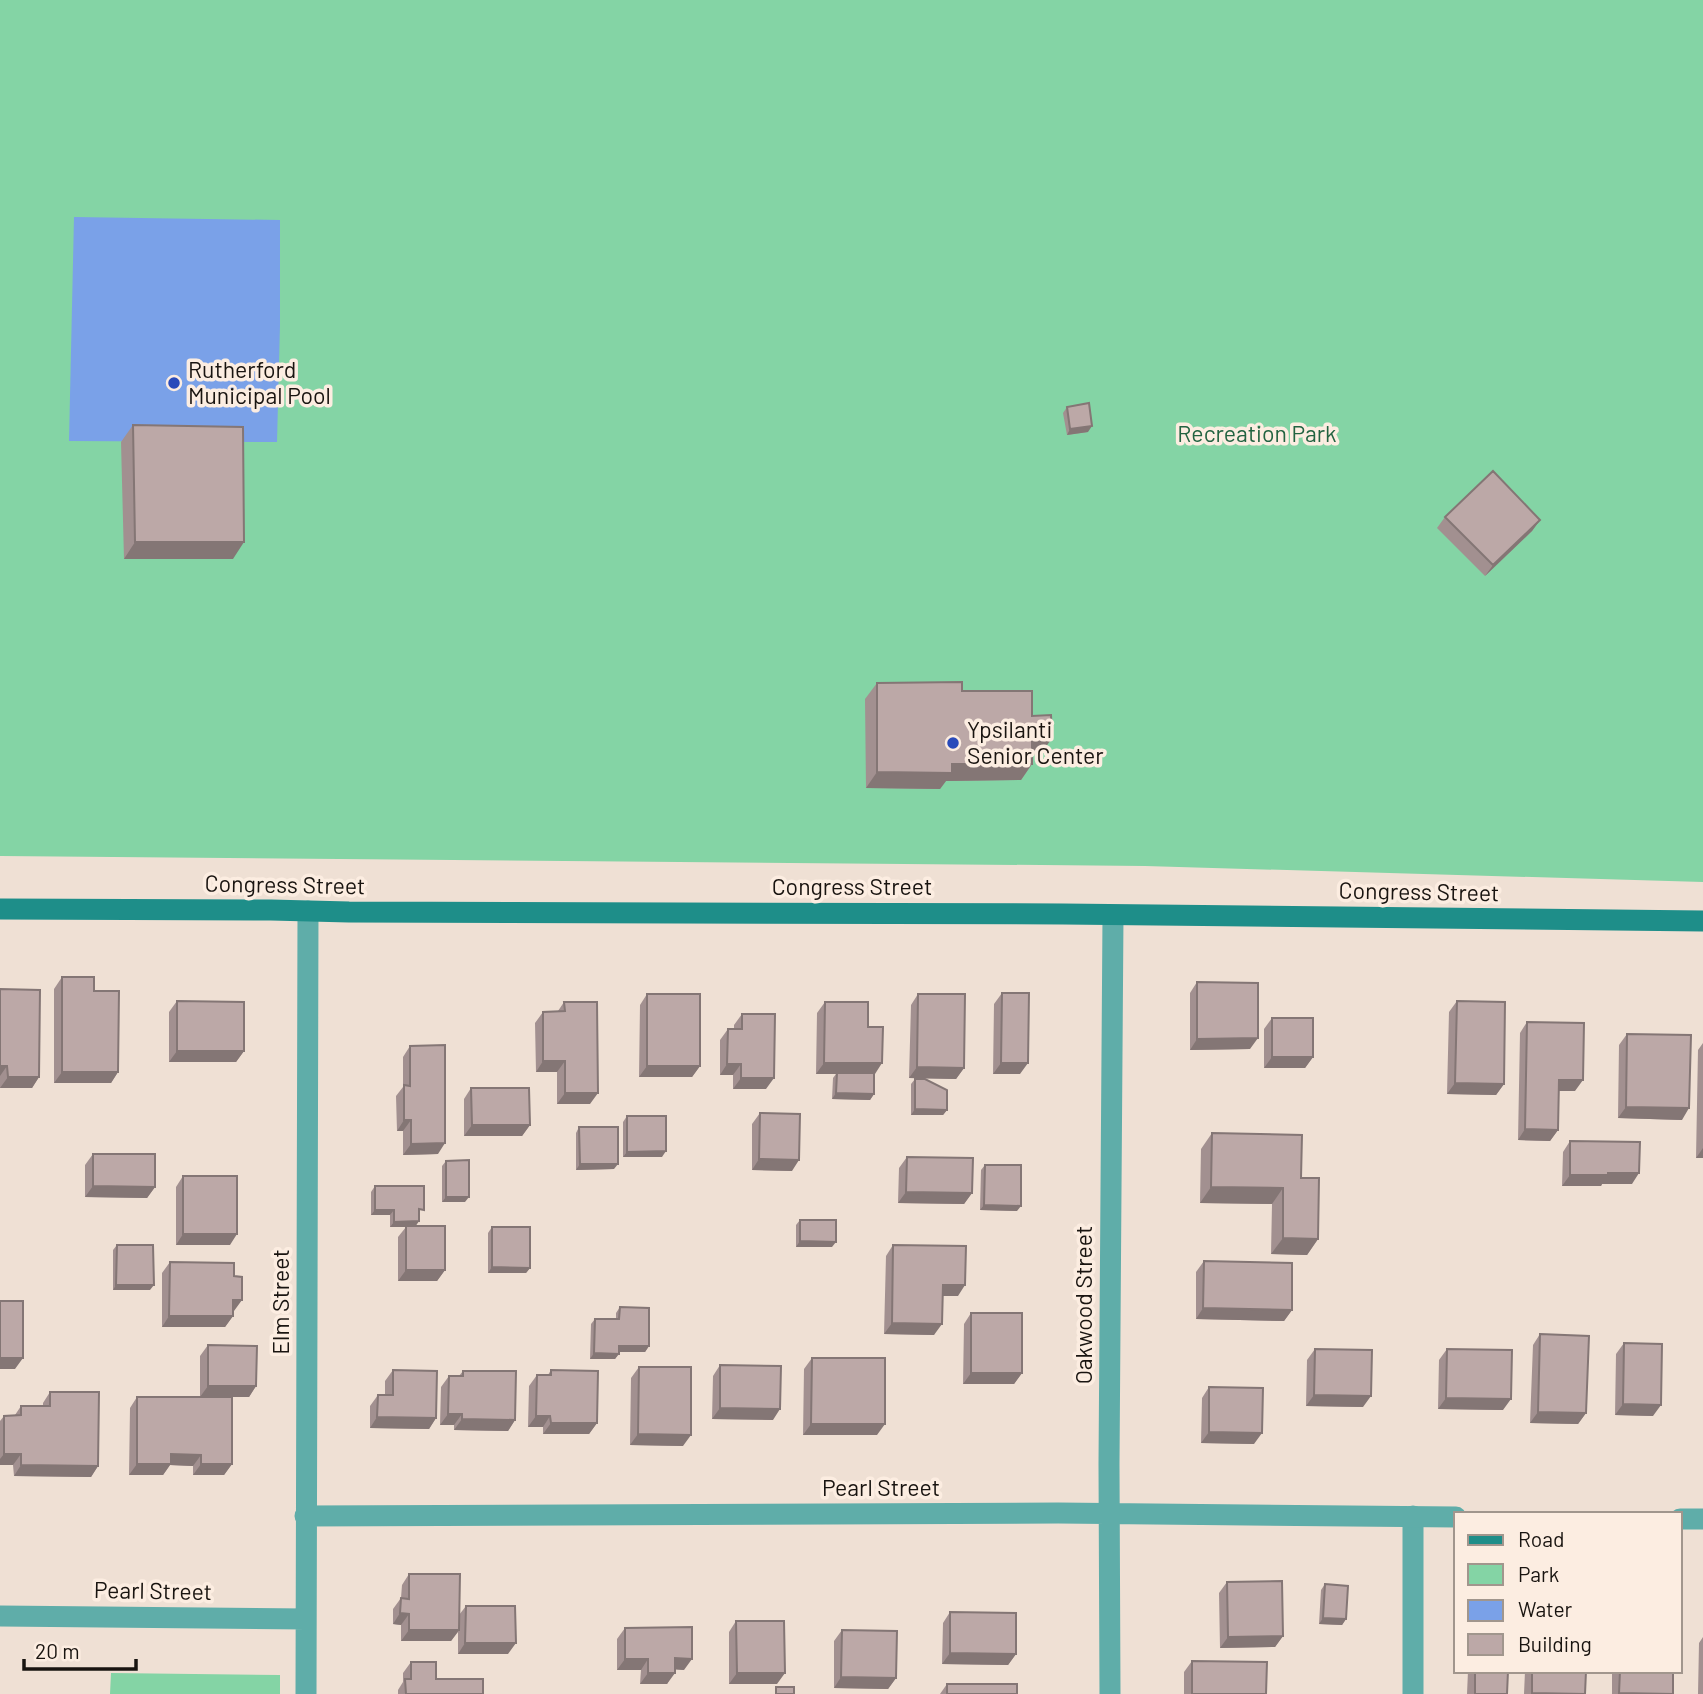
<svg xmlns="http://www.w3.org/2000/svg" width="1703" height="1694" viewBox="0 0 1703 1694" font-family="Barlow,sans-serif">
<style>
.green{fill:#84d4a5}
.water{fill:#7aa1e8}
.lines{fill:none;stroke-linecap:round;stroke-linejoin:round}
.lane{stroke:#5fada9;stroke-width:21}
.street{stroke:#5fada9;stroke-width:21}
.secondary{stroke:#1e8e89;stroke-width:21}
.wall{fill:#a29090}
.shaded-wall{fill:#847675}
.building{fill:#bca8a7;stroke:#847675;stroke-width:2}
.poi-dot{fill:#294aba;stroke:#fcede1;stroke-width:2.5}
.labels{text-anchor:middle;stroke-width:7;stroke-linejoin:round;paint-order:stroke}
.poi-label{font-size:23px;fill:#191410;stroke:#fcede1;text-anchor:start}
.park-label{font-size:23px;fill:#226341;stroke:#fcede1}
.street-label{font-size:23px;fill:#191410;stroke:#fcede1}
</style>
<rect width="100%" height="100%" fill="#efe0d4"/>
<path class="green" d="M 0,0 L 1703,0 L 1703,882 L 1145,866 L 0,856 Z
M 111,1673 L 280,1675 L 280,1694 L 110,1694 Z"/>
<path class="water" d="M 74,217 L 280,220 L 280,325 L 277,442 L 69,441 Z"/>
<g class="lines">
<path class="lane" d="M 1413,1694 L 1413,1516"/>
<path class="street" d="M 305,1516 L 1058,1513 L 1456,1517
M 1680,1519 L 1703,1519
M 0,1616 L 306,1619
M 306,1694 L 308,911
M 1110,1694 L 1109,1464 L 1113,916"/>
<path class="secondary" d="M 0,909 L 271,910 L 349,912 L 1063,914 L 1703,921"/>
</g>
<path class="wall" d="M 1067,407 L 1088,432 L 1067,435 L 1063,413 Z
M 133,425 L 233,559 L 124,559 L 121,442 Z
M 1445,517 L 1540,520 L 1532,531 L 1485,576 L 1437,528 Z
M 877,683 L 962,691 L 1032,716 L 1041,754 L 1032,755 L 1032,764 L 1021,780 L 946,781 L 940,789 L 866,788 L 865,699 Z
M 62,977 L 118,1072 L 111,1083 L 54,1083 L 54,989 Z
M 1197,982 L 1250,1049 L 1190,1050 L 1190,993 Z
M 0,989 L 39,1077 L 32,1088 L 0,1088 Z
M 1002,993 L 1020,1074 L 993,1074 L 994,1004 Z
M 647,994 L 700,1066 L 692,1077 L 639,1077 L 640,1005 Z
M 918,994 L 964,1068 L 956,1079 L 909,1078 L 911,1005 Z
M 177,1001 L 244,1051 L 236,1062 L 169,1062 L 169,1012 Z
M 1457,1001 L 1504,1084 L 1496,1095 L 1447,1094 L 1449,1012 Z
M 564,1002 L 590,1104 L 557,1104 L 557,1072 L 536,1072 L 535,1023 L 543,1012 L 558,1011 Z
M 825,1002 L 868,1027 L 874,1074 L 874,1094 L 870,1100 L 832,1099 L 833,1078 L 836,1074 L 816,1074 L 817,1013 Z
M 742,1014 L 766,1089 L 733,1089 L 733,1075 L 720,1075 L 720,1040 L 728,1029 L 734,1029 L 734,1025 Z
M 1272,1018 L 1313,1057 L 1305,1068 L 1264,1068 L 1264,1029 Z
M 1527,1022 L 1575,1091 L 1559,1091 L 1558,1130 L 1550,1141 L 1518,1140 L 1520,1033 Z
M 1627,1034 L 1682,1120 L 1618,1118 L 1619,1045 Z
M 1703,1043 L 1703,1158 L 1696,1158 L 1698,1050 Z
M 410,1046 L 438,1154 L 403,1155 L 403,1131 L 397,1131 L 396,1096 L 403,1087 L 403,1057 Z
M 915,1079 L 947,1110 L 943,1115 L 911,1115 L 911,1084 Z
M 471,1088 L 530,1125 L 522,1136 L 464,1136 L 464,1099 Z
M 760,1113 L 792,1171 L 752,1170 L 752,1124 Z
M 627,1116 L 662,1157 L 623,1157 L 623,1122 Z
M 579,1127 L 614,1169 L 576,1170 L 576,1133 Z
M 1212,1133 L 1301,1178 L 1318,1239 L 1307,1255 L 1271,1254 L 1272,1204 L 1200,1203 L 1201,1149 Z
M 1570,1141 L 1632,1184 L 1602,1184 L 1601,1186 L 1562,1186 L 1563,1152 Z
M 93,1154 L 155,1187 L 147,1198 L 85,1197 L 85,1165 Z
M 907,1157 L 972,1193 L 964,1204 L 898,1203 L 899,1168 Z
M 446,1161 L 465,1202 L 442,1202 L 442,1166 Z
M 985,1165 L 1017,1211 L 980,1210 L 981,1170 Z
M 183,1176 L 230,1245 L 176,1245 L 176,1187 Z
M 375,1186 L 420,1215 L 419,1221 L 415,1226 L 445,1270 L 437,1281 L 398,1281 L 398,1237 L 406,1227 L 390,1227 L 390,1215 L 371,1215 L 371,1192 Z
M 800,1220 L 832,1247 L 796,1247 L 796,1225 Z
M 492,1227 L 530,1268 L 526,1273 L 488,1273 L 488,1233 Z
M 117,1245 L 150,1290 L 113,1290 L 113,1250 Z
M 893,1245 L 958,1296 L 942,1296 L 934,1335 L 884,1334 L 886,1256 Z
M 1204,1261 L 1292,1310 L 1284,1321 L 1196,1319 L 1196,1272 Z
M 170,1262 L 234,1311 L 233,1316 L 225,1327 L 162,1327 L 162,1273 Z
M 620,1307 L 649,1346 L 645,1352 L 619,1352 L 615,1359 L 590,1359 L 591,1324 L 595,1319 L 616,1319 L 616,1313 Z
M 971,1313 L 1022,1373 L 1014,1384 L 963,1384 L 964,1324 Z
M 1540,1334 L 1586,1413 L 1578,1424 L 1530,1423 L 1533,1345 Z
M 1624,1343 L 1653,1416 L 1615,1415 L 1616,1354 Z
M 208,1345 L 256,1386 L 249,1397 L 232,1397 L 232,1464 L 224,1475 L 193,1475 L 193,1466 L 170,1465 L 163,1475 L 129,1475 L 130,1408 L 137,1397 L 200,1397 L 200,1356 Z
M 1315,1349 L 1363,1407 L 1306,1406 L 1307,1360 Z
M 1447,1349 L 1503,1410 L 1438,1409 L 1439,1360 Z
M 812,1358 L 877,1435 L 803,1435 L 804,1369 Z
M 720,1365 L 773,1420 L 712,1419 L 713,1376 Z
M 639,1367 L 683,1446 L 630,1445 L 631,1378 Z
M 393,1370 L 436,1418 L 429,1429 L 370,1428 L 370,1406 L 378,1395 L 385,1395 L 385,1381 Z
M 551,1370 L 597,1423 L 589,1434 L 543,1434 L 543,1427 L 528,1427 L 529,1386 L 537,1375 L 548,1375 Z
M 463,1371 L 515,1420 L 508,1431 L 454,1430 L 454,1425 L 440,1425 L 441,1387 L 449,1376 L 459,1376 Z
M 1209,1387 L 1254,1444 L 1201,1443 L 1202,1398 Z
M 50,1392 L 98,1466 L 91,1477 L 14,1476 L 13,1465 L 0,1465 L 0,1421 L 4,1416 L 15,1415 L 21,1406 L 43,1406 L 43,1403 Z
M 409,1574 L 459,1615 L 466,1606 L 508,1654 L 458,1654 L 458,1632 L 451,1641 L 401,1641 L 401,1625 L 393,1624 L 393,1609 L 401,1598 L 402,1585 Z
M 1227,1582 L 1283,1636 L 1275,1647 L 1220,1648 L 1219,1593 Z
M 1325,1584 L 1346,1619 L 1342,1625 L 1319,1624 L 1321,1590 Z
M 950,1612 L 1016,1654 L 1008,1665 L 942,1664 L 943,1623 Z
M 736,1621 L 777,1684 L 729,1684 L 729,1632 Z
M 625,1628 L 684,1670 L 675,1669 L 667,1684 L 640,1684 L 641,1670 L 617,1670 L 617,1639 Z
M 842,1630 L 896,1678 L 888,1689 L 834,1688 L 834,1641 Z
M 1703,1637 L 1703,1694 L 1698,1694 L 1699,1643 Z
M 1192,1661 L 1266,1694 L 1184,1694 L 1184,1672 Z
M 411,1662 L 436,1679 L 483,1694 L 398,1694 L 398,1690 L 403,1682 L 403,1673 Z
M 1468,1671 L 1508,1671 L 1507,1694 L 1467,1694 Z
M 1525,1671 L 1586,1671 L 1585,1694 L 1524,1694 Z
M 1612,1671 L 1673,1671 L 1673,1694 L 1612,1694 Z
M 947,1684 L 1017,1694 L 940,1694 Z"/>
<path class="shaded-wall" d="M 1092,426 L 1088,432 L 1067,435 L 1070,429 Z
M 1540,520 L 1532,531 L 1485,576 L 1493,565 Z
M 135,542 L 244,542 L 233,559 L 124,559 Z
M 1052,738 L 1041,754 L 1021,755 L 1032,739 Z
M 952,764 L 1032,764 L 1021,780 L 946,781 L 940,789 L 866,788 L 877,772 Z
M 1258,1038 L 1250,1049 L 1190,1050 L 1197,1039 Z
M 177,1051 L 244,1051 L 236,1062 L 169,1062 Z
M 1272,1057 L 1313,1057 L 1305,1068 L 1264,1068 Z
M 543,1061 L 565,1061 L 557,1072 L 536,1072 Z
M 824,1063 L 882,1063 L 875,1074 L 816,1074 Z
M 1001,1063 L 1028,1063 L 1020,1074 L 993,1074 Z
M 727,1064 L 741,1064 L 733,1075 L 720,1075 Z
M 0,1066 L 7,1066 L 0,1076 Z
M 647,1066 L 700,1066 L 692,1077 L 639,1077 Z
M 917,1067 L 964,1068 L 956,1079 L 909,1078 Z
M 62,1072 L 118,1072 L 111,1083 L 54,1083 Z
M 8,1077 L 39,1077 L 32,1088 L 0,1088 Z
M 741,1078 L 774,1078 L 766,1089 L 733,1089 Z
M 1559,1080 L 1583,1080 L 1575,1091 L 1551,1091 Z
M 1455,1083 L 1504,1084 L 1496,1095 L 1447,1094 Z
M 565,1093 L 598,1093 L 590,1104 L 557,1104 Z
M 836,1093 L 874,1094 L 870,1100 L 832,1099 Z
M 1626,1107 L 1689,1108 L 1682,1120 L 1618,1118 Z
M 915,1109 L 947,1110 L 943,1115 L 911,1115 Z
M 404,1120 L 411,1120 L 403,1131 L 397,1131 Z
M 472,1125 L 530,1125 L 522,1136 L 464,1136 Z
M 1525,1129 L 1558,1130 L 1550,1141 L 1518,1140 Z
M 445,1143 L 438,1154 L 403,1155 L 411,1144 Z
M 1703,1148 L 1703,1158 L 1696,1158 Z
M 666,1151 L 662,1157 L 623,1157 L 627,1152 Z
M 759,1159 L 799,1160 L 792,1171 L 752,1170 Z
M 580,1164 L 618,1164 L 614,1169 L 576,1170 Z
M 1608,1173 L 1639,1173 L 1632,1184 L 1602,1184 L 1601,1186 L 1562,1186 L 1570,1175 Z
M 93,1186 L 155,1187 L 147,1198 L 85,1197 Z
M 1211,1187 L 1283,1188 L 1272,1204 L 1200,1203 Z
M 906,1192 L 972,1193 L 964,1204 L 898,1203 Z
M 446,1197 L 469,1197 L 465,1202 L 442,1202 Z
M 984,1205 L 1021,1206 L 1017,1211 L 980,1210 Z
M 375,1210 L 394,1210 L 390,1215 L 371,1215 Z
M 419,1221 L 415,1227 L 390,1227 L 394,1222 Z
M 183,1234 L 237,1234 L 230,1245 L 176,1245 Z
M 1283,1238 L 1318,1239 L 1307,1255 L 1271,1254 Z
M 800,1241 L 836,1242 L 832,1247 L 796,1247 Z
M 492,1267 L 530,1268 L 526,1273 L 488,1273 Z
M 406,1270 L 445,1270 L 437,1281 L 398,1281 Z
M 116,1285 L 154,1285 L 150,1290 L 113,1290 Z
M 943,1285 L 965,1285 L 958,1296 L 935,1296 Z
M 233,1300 L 242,1300 L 234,1311 L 226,1311 Z
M 1203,1308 L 1292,1310 L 1284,1321 L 1196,1319 Z
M 169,1316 L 233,1316 L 225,1327 L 162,1327 Z
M 892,1323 L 942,1324 L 934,1335 L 884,1334 Z
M 619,1346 L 649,1346 L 645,1352 L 615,1352 Z
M 594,1353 L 619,1354 L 615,1359 L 590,1359 Z
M 0,1358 L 23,1358 L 15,1369 L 0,1369 Z
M 971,1373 L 1022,1373 L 1014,1384 L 963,1384 Z
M 208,1386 L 256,1386 L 249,1397 L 200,1397 Z
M 1314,1395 L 1371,1396 L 1363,1407 L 1306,1406 Z
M 1446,1398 L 1511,1399 L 1503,1410 L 1438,1409 Z
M 1623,1404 L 1661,1405 L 1653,1416 L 1615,1415 Z
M 720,1408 L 780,1409 L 773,1420 L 712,1419 Z
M 1538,1412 L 1586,1413 L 1578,1424 L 1530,1423 Z
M 448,1414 L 462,1414 L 454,1425 L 440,1425 Z
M 536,1416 L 550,1416 L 543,1427 L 528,1427 Z
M 377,1417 L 436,1418 L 429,1429 L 370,1428 Z
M 462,1419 L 515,1420 L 508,1431 L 454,1430 Z
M 551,1423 L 597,1423 L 589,1434 L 543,1434 Z
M 811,1424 L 885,1424 L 877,1435 L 803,1435 Z
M 1209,1432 L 1262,1433 L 1254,1444 L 1201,1443 Z
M 638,1434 L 691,1435 L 683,1446 L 630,1445 Z
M 4,1454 L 21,1454 L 13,1465 L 0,1465 L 0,1459 Z
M 171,1454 L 201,1455 L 193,1466 L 170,1465 L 163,1475 L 129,1475 L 137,1464 Z
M 201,1464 L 232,1464 L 224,1475 L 193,1475 Z
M 21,1465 L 98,1466 L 91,1477 L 14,1476 Z
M 400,1613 L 409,1614 L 401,1625 L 393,1624 Z
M 1323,1618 L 1346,1619 L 1342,1625 L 1319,1624 Z
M 409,1630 L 459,1630 L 451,1641 L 401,1641 Z
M 1283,1636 L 1275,1647 L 1220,1648 L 1228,1637 Z
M 465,1643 L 516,1643 L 508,1654 L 458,1654 Z
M 950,1653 L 1016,1654 L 1008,1665 L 942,1664 Z
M 675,1658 L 692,1659 L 684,1670 L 668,1669 Z
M 625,1659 L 648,1659 L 641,1670 L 617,1670 Z
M 648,1673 L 675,1673 L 667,1684 L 640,1684 Z
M 737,1673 L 785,1673 L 777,1684 L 729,1684 Z
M 841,1677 L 896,1678 L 888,1689 L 834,1688 Z"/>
<path class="building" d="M 1089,403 L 1092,426 L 1070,429 L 1067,407 Z
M 133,425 L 243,427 L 244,542 L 135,542 Z
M 1493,471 L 1540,520 L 1493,565 L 1445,517 Z
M 962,682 L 962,691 L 1032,691 L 1032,716 L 1051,715 L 1052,738 L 1032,739 L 1032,764 L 952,764 L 952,773 L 877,772 L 877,683 Z
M 62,977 L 94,977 L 94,991 L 119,991 L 118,1072 L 62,1072 Z
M 1197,982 L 1258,983 L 1258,1038 L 1197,1039 Z
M 0,989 L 40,990 L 39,1077 L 8,1077 L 7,1066 L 0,1066 Z
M 1002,993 L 1029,993 L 1028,1063 L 1001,1063 Z
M 647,994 L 700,994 L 700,1066 L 647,1066 Z
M 918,994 L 965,994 L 964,1068 L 917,1067 Z
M 177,1001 L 244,1002 L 244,1051 L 177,1051 Z
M 1457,1001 L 1505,1002 L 1504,1084 L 1455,1083 Z
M 564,1002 L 597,1002 L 598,1093 L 565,1093 L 565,1061 L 543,1061 L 543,1012 L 565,1011 Z
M 825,1002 L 868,1002 L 868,1027 L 883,1027 L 882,1063 L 824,1063 Z
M 742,1014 L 775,1014 L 774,1078 L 741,1078 L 741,1064 L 727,1064 L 728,1029 L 742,1029 Z
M 1272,1018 L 1313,1018 L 1313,1057 L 1272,1057 Z
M 1527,1022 L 1584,1023 L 1583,1080 L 1559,1080 L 1558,1130 L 1525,1129 Z
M 1627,1034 L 1691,1035 L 1689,1108 L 1626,1107 Z
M 445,1045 L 445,1143 L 411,1144 L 411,1120 L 404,1120 L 404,1085 L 410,1086 L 410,1046 Z
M 837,1073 L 874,1073 L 874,1094 L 836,1093 Z
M 915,1079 L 925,1079 L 947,1090 L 947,1110 L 915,1109 Z
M 471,1088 L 529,1088 L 530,1125 L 472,1125 Z
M 760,1113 L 800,1114 L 799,1160 L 759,1159 Z
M 627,1116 L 666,1116 L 666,1151 L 627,1152 Z
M 579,1127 L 618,1127 L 618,1164 L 580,1164 Z
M 1212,1133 L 1302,1135 L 1301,1178 L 1319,1178 L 1318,1239 L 1283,1238 L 1283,1188 L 1211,1187 Z
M 1570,1141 L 1640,1142 L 1639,1173 L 1608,1173 L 1608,1175 L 1570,1175 Z
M 93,1154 L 155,1154 L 155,1187 L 93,1186 Z
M 907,1157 L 973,1158 L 972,1193 L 906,1192 Z
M 469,1160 L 469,1197 L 446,1197 L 446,1161 Z
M 985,1165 L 1021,1165 L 1021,1206 L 984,1205 Z
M 183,1176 L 237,1176 L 237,1234 L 183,1234 Z
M 375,1186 L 424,1186 L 424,1210 L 419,1209 L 419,1221 L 394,1222 L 394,1210 L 375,1210 Z
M 800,1220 L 836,1220 L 836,1242 L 800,1241 Z
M 406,1226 L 445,1226 L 445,1270 L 406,1270 Z
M 492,1227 L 530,1227 L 530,1268 L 492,1267 Z
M 117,1245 L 153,1245 L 154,1285 L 116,1285 Z
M 893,1245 L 966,1246 L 965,1285 L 943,1285 L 942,1324 L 892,1323 Z
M 1204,1261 L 1292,1263 L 1292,1310 L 1203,1308 Z
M 170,1262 L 234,1263 L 234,1276 L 242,1277 L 242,1300 L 233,1300 L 233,1316 L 169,1316 Z
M 0,1301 L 23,1301 L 23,1358 L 0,1358 Z
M 620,1307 L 649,1308 L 649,1346 L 619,1346 L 619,1354 L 594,1353 L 595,1319 L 619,1319 Z
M 971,1313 L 1022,1313 L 1022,1373 L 971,1373 Z
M 1540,1334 L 1589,1336 L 1586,1413 L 1538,1412 Z
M 1624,1343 L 1662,1344 L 1661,1405 L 1623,1404 Z
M 208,1345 L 257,1346 L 256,1386 L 208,1386 Z
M 1315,1349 L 1372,1350 L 1371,1396 L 1314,1395 Z
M 1447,1349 L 1512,1350 L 1511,1399 L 1446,1398 Z
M 812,1358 L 885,1358 L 885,1424 L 811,1424 Z
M 720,1365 L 781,1366 L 780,1409 L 720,1408 Z
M 639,1367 L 691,1367 L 691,1435 L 638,1434 Z
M 393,1370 L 437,1371 L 436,1418 L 377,1417 L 378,1395 L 393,1395 Z
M 551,1370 L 598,1371 L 597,1423 L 551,1423 L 550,1416 L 536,1416 L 537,1375 L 551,1375 Z
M 463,1371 L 516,1371 L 515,1420 L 462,1419 L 462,1414 L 448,1414 L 449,1376 L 463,1376 Z
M 1209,1387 L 1263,1388 L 1262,1433 L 1209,1432 Z
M 50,1392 L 99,1392 L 98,1466 L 21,1465 L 21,1454 L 4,1454 L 4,1416 L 21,1415 L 21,1406 L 50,1406 Z
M 137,1397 L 232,1397 L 232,1464 L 201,1464 L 201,1455 L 171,1454 L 171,1464 L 137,1464 Z
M 409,1574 L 460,1574 L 459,1630 L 409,1630 L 409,1614 L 400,1613 L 401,1598 L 409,1599 Z
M 1282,1581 L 1283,1636 L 1228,1637 L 1227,1582 Z
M 1325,1584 L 1348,1586 L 1346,1619 L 1323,1618 Z
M 466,1606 L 515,1606 L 516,1643 L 465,1643 Z
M 950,1612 L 1016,1613 L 1016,1654 L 950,1653 Z
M 736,1621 L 784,1621 L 785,1673 L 737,1673 Z
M 692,1627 L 692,1659 L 675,1658 L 675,1673 L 648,1673 L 648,1659 L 625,1659 L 625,1628 Z
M 842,1630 L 897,1631 L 896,1678 L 841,1677 Z
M 1192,1661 L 1267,1662 L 1266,1694 L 1192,1694 Z
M 411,1662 L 436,1662 L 436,1679 L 483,1679 L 483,1694 L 406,1694 L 405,1679 L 411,1679 Z
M 1475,1671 L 1508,1671 L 1507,1694 L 1475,1694 Z
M 1532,1671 L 1586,1671 L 1585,1694 L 1532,1693 Z
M 1620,1671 L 1673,1671 L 1673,1694 L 1619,1693 Z
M 947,1684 L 1017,1684 L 1017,1694 L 947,1694 Z
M 776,1687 L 794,1687 L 794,1694 L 776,1694 Z"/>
<g class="poi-dot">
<circle cx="174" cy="383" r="7"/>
<circle cx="953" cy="743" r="7"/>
</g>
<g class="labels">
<g class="poi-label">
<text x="188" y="378">Rutherford<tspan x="188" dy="26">Municipal Pool</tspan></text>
<text x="967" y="738">Ypsilanti<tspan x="967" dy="26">Senior Center</tspan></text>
</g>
<g class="park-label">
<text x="1257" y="442">Recreation Park</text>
</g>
<g class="street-label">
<text transform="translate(285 885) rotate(1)" y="8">Congress Street</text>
<text x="852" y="895">Congress Street</text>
<text transform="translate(1419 892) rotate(1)" y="8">Congress Street</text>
<text transform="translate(281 1302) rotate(-90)" y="8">Elm Street</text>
<text transform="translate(1084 1305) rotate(-90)" y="8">Oakwood Street</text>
<text x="881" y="1496">Pearl Street</text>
<text transform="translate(153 1591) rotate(1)" y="8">Pearl Street</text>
</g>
</g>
<rect x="1454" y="1512" width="228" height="161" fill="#fcede1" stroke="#a1968d" stroke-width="2"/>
<rect x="1468" y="1535" width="35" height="10" fill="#1e8e89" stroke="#a1968d" stroke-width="2"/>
<text x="1518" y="1547" font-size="21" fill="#191410">Road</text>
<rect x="1468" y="1564" width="35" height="21" fill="#84d4a5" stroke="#a1968d" stroke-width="2"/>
<text x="1518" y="1582" font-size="21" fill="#191410">Park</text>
<rect x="1468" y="1600" width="35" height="21" fill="#7aa1e8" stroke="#a1968d" stroke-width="2"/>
<text x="1518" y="1617" font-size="21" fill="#191410">Water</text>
<rect x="1468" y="1634" width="35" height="21" fill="#bca8a7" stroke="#a1968d" stroke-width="2"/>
<text x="1518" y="1652" font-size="21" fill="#191410">Building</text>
<path d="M24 1659v10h112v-10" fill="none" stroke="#191410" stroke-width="3.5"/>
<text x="35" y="1659" font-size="21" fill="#191410" stroke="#fcede1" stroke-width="5" paint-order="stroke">20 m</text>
</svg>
